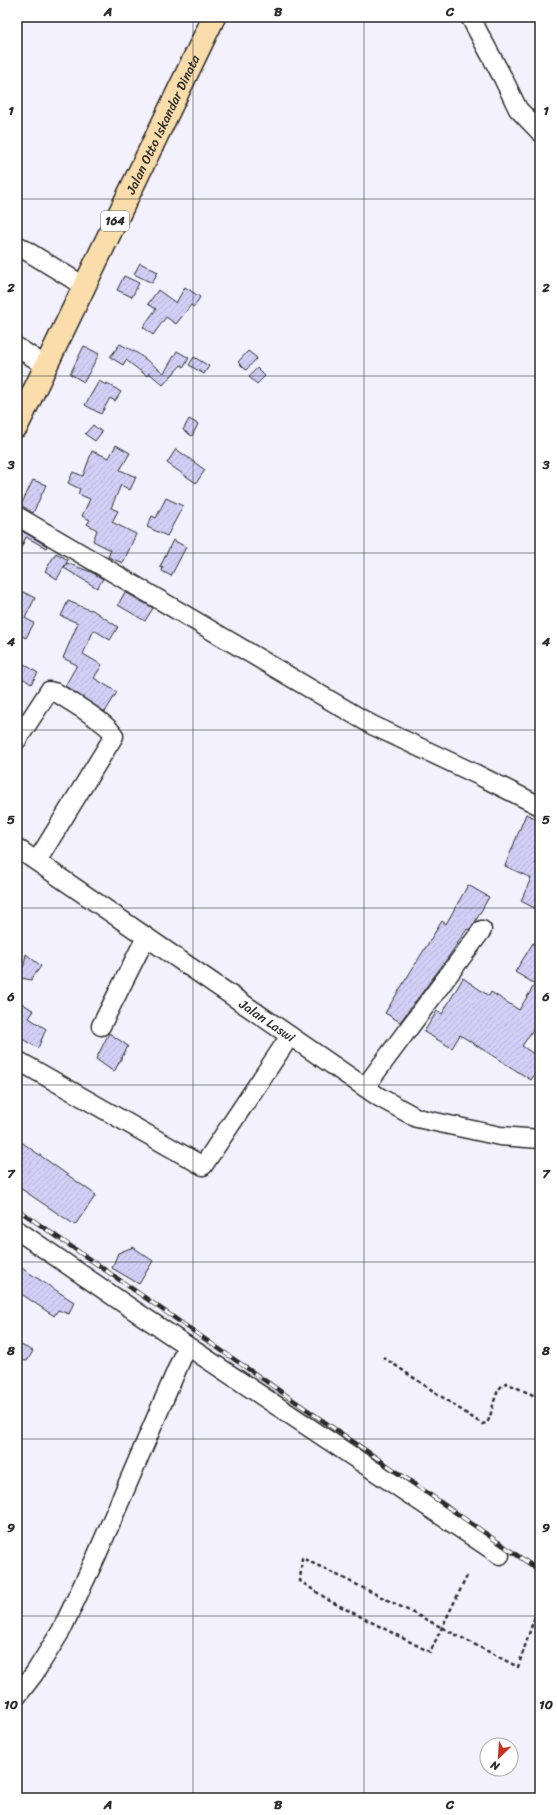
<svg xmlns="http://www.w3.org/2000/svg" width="557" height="1815" viewBox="0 0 557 1815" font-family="Sriracha,sans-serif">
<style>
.building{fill:url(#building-hatch);stroke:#2b2b2b}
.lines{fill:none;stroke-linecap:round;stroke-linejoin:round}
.minor-casing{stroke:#2b2b2b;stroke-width:21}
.major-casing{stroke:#2b2b2b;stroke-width:25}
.path{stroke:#2b2b2b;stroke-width:2.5;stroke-dasharray:4 3;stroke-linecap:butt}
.minor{stroke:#fff;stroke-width:18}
.major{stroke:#faddab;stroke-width:22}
.rail-casing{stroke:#2b2b2b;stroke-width:4.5}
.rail{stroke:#fff;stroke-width:3;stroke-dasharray:9;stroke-linecap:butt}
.grid{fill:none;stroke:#2b2b2b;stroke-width:1;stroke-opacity:0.55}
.labels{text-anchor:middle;stroke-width:4;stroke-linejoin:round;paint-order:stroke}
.shield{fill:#fff;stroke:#6b6b6b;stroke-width:1}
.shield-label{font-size:12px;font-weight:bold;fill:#2b2b2b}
.street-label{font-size:13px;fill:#2b2b2b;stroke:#fff}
.neatline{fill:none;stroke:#2b2b2b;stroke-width:1.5}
.grid-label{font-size:13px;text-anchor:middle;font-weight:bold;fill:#2b2b2b}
</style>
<defs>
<pattern id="building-hatch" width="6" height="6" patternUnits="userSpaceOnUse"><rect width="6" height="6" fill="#d4cff7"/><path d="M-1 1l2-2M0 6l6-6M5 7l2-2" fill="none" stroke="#b6b2d4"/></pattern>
</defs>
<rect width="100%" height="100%" fill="#f2f1fd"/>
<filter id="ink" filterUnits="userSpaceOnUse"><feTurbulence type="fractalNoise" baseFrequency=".025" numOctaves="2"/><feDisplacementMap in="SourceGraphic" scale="8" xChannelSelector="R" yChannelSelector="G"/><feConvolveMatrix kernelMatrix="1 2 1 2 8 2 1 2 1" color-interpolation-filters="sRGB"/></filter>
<g filter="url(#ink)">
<path class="building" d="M 140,263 L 158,272 L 152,283 L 134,274 Z
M 124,276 L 139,283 L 132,297 L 117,290 Z
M 185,287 L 200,297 L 194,307 L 191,305 L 176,324 L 166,317 L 153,335 L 143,327 L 156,309 L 148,304 L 158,290 L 176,303 Z
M 120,344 L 137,353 L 164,373 L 177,351 L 189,358 L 184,367 L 181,365 L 163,385 L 149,373 L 147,376 L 126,360 L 123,365 L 110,357 Z
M 84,346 L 99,354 L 84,382 L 70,374 Z
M 248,351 L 257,358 L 246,370 L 238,362 Z
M 194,357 L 209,366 L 204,374 L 189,365 Z
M 257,368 L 265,376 L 257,384 L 249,377 Z
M 99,381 L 106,385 L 107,383 L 121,392 L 115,401 L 110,398 L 101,414 L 85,405 Z
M 189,419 L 198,424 L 192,436 L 183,430 Z
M 93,425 L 102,432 L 95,441 L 85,434 Z
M 116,445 L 130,453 L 120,470 L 136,477 L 130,490 L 121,485 L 111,508 L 118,511 L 112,522 L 136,534 L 123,563 L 108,557 L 111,550 L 93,541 L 97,530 L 87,524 L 90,520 L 82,516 L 90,499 L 78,494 L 80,489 L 68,483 L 73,472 L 83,476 L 92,451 L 109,458 Z
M 176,449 L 205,470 L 196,483 L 167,463 Z
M 33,480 L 46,485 L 33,513 L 21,505 Z
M 166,498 L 183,506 L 167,536 L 147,527 L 152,516 L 156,518 Z
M 17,528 L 47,546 L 46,548 L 26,537 L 17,557 Z
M 173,540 L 186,547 L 171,576 L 162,571 L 163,568 L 160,567 Z
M 56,553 L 68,560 L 57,579 L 45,571 Z
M 67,563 L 91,572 L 103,579 L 97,588 L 64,568 Z
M 17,589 L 35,598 L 25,618 L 34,623 L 26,638 L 18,634 L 17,635 Z
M 125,592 L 153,608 L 145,621 L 118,605 Z
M 68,601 L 90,610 L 91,609 L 118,627 L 110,640 L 94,630 L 83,654 L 102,665 L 94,678 L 117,692 L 105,712 L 65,686 L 77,665 L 63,658 L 78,623 L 61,616 Z
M 24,664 L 38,673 L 31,684 L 17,674 Z
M 526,814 L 540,820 L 540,852 L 535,863 L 537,864 L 540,858 L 540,911 L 521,901 L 531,878 L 505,866 Z
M 468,885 L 489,897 L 475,922 L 469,930 L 467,929 L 447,959 L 400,1022 L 385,1013 L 442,921 L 446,924 Z
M 533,943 L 540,947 L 540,1019 L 522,1046 L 540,1058 L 540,1067 L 531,1080 L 460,1035 L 452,1048 L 424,1032 L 437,1011 L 442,1014 L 463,978 L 489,996 L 491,992 L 519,1010 L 535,984 L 515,972 Z
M 26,954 L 41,966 L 31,980 L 17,977 L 24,965 Z
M 17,1000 L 34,1011 L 29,1018 L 46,1029 L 38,1048 L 17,1036 L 22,1026 L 17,1021 Z
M 109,1033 L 128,1046 L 114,1072 L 96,1059 Z
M 17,1139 L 96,1195 L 75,1225 L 17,1186 Z
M 133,1247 L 153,1261 L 139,1284 L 112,1268 L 118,1253 Z
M 17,1265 L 74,1302 L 69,1314 L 58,1310 L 54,1316 L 17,1291 Z
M 17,1343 L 33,1351 L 27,1361 L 17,1360 Z"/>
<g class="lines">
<g class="minor-casing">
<g id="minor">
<path d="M 470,17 L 503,78 L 518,109 L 540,132"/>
<path d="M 17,245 L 84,286"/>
<path d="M 17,347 L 46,366"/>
<path d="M 17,516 L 372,725 L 478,775 L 540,806"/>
<path d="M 17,740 L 49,691 L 57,693 C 68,700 111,725 114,736 L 37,861"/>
<path id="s1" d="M 17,848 L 379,1097 L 417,1118 L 500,1136 L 540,1139"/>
<path d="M 101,1026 L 146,937"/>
<path d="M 17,1060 L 203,1166 L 290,1036"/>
<path d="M 365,1087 L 482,930"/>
<path d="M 17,1230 L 132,1309 L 500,1555"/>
<path d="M 17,1696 L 34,1674 L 61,1631 L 96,1557 L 187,1346"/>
</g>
</g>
<g class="major-casing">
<g id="major">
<path id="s2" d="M 17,426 L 214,17"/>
</g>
</g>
<path class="path" d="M 383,1357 L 482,1424 L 487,1423 C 494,1411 493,1389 506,1383 L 540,1398
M 467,1576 L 430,1652 L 330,1601 L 300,1581 L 302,1558 C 375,1593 447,1630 518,1667 L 540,1601"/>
<use href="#minor" class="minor"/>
<use href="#major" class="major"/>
<g class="rail-casing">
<path id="rail" d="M 17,1209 L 540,1571"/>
</g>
<use href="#rail" class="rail"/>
</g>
</g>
<path class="grid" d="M 193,17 L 193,1798M 364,17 L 364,1798M 17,199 L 540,199M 17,376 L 540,376M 17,553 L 540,553M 17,730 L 540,730M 17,908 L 540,908M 17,1085 L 540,1085M 17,1262 L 540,1262M 17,1439 L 540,1439M 17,1616 L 540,1616"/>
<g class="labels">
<rect class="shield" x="101" y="211" width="28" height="20" rx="3"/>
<g class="shield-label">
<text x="115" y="225">164</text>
</g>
<g class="street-label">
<text dy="5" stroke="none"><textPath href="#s2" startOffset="335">Jalan Otto Iskandar Dinata</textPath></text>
<text dy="5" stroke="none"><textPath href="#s1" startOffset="304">Jalan Laswi</textPath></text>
</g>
</g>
<rect width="557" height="1815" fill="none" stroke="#fff" stroke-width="44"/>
<g transform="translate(499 1757) rotate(205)"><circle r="19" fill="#ffffff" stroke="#aaaaaa"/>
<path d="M0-3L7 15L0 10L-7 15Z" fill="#c8321e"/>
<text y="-6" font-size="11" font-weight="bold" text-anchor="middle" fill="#2b2b2b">N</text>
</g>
<rect x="22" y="22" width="513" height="1771" class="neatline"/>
<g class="grid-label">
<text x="108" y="16">A</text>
<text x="278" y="16">B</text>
<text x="450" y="16">C</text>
<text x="11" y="115">1</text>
<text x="546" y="115">1</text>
<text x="11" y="292">2</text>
<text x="546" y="292">2</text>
<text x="11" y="469">3</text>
<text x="546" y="469">3</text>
<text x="11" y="646">4</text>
<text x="546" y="646">4</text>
<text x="11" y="824">5</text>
<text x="546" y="824">5</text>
<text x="11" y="1001">6</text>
<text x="546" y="1001">6</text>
<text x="11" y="1178">7</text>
<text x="546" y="1178">7</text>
<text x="11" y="1355">8</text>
<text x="546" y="1355">8</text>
<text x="11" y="1532">9</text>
<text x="546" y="1532">9</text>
<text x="11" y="1709">10</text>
<text x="546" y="1709">10</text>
<text x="108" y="1809">A</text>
<text x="278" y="1809">B</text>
<text x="450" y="1809">C</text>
</g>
</svg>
